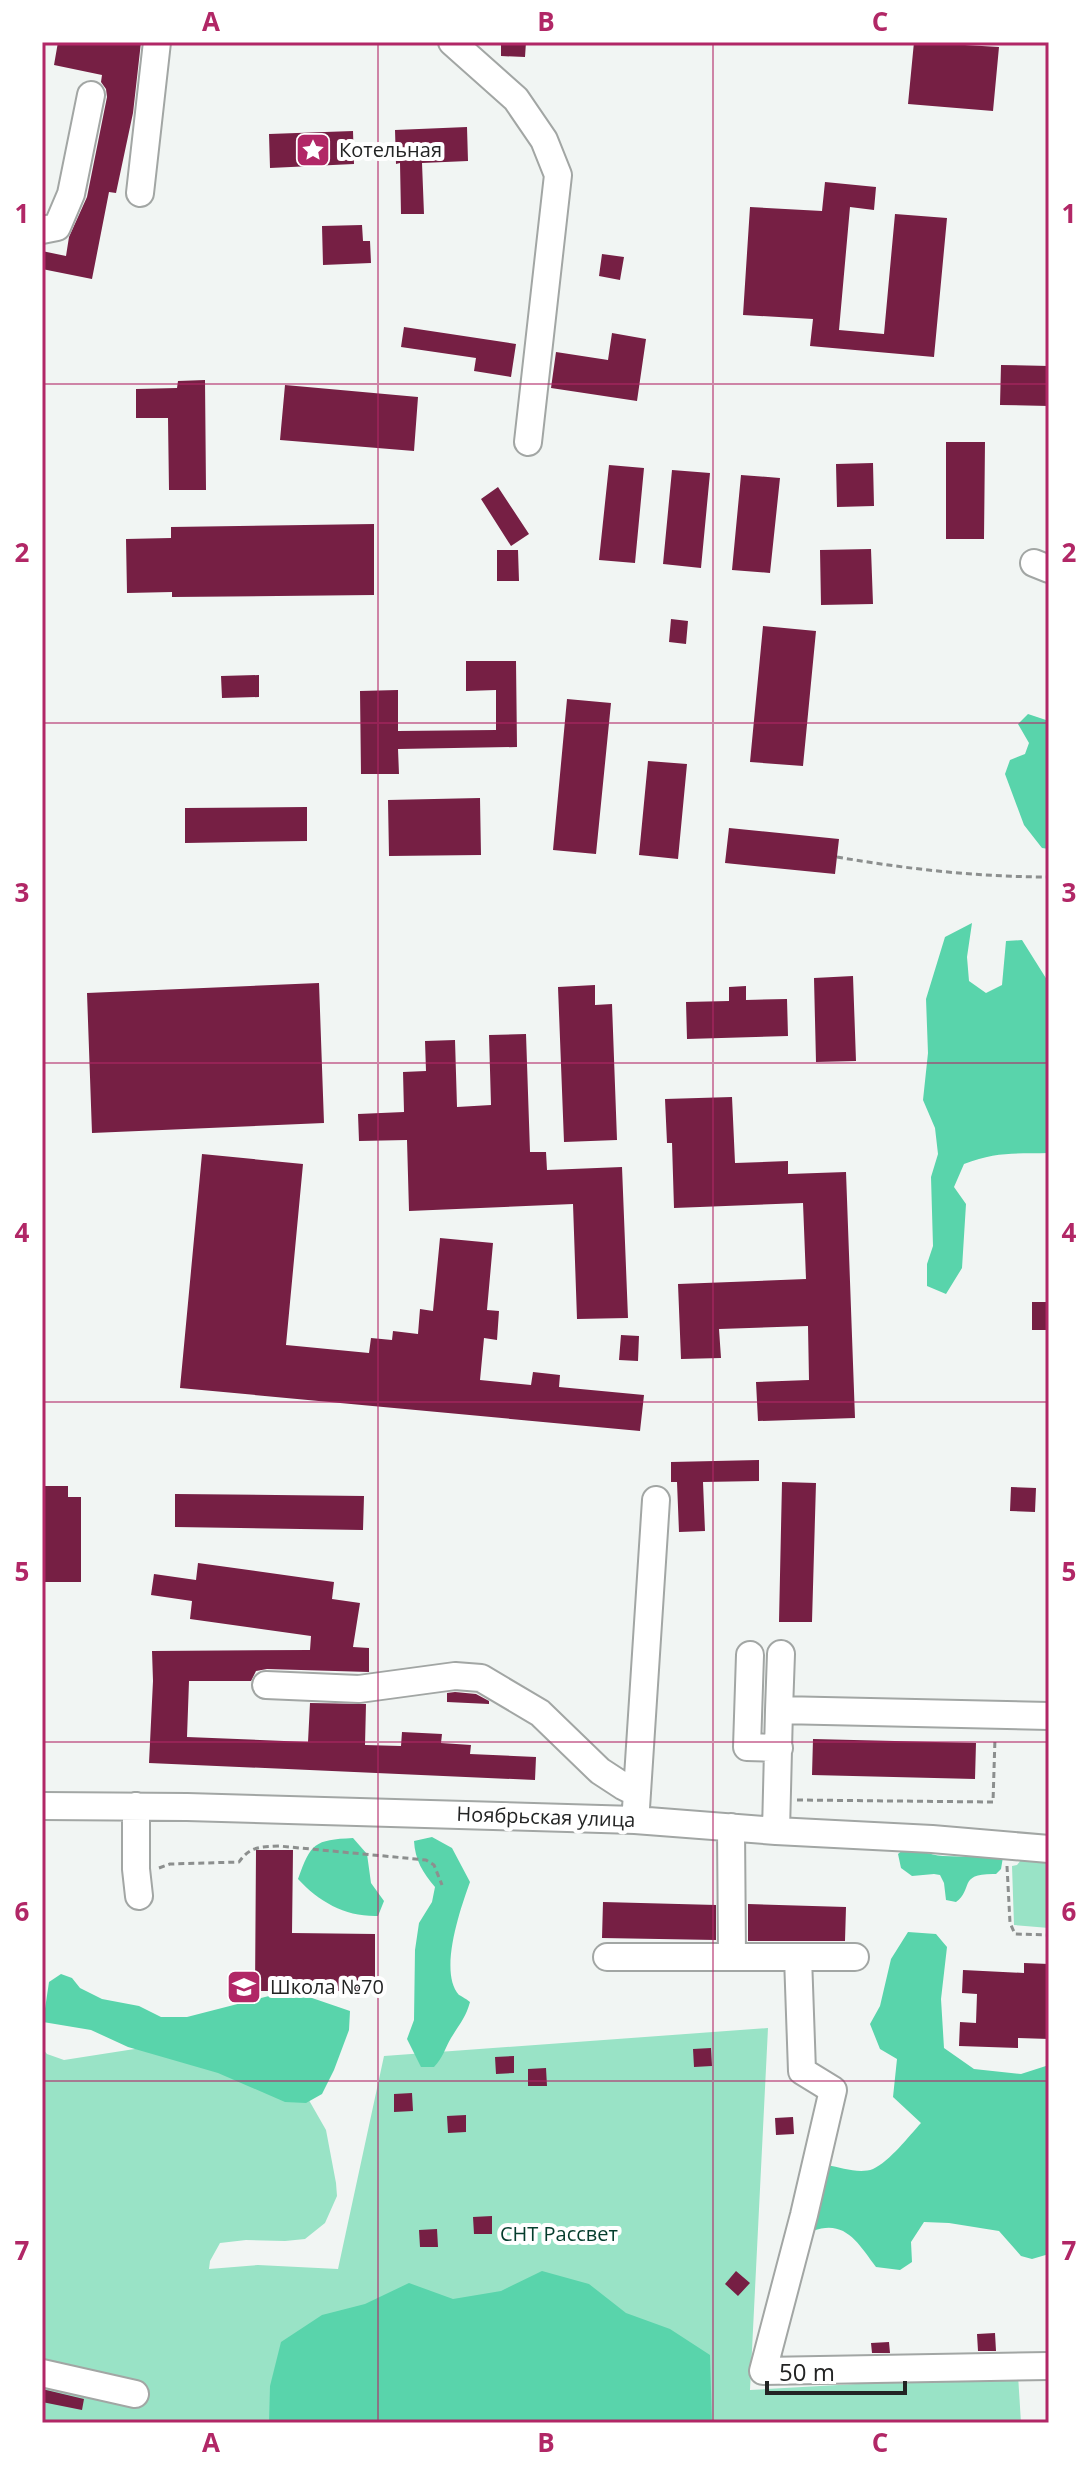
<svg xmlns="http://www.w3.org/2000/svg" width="1091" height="2465" viewBox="0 0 1091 2465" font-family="'Open Sans',sans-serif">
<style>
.green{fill:#99e3c6}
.forest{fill:#59d4ab}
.building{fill:#761f44}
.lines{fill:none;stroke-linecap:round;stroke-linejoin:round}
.minor-casing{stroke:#a2a6a4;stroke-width:30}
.path{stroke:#8c8f8e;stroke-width:3;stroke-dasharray:6 4;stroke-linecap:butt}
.minor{stroke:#fff;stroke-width:26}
.grid{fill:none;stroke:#b12766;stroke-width:2;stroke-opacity:0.55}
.labels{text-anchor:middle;stroke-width:8;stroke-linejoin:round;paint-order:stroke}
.poi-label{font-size:20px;fill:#232424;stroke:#fff;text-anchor:start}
.street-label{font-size:20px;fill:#232424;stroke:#fff}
.park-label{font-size:20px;fill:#043d2d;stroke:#fff}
.neatline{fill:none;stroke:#b12766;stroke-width:3}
.grid-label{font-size:26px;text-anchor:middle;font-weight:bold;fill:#b12766}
</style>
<rect width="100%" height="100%" fill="#f1f5f3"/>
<path class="green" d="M 1021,1860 L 1049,1862 L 1049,1928 L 1014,1925 L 1012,1866 L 1017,1865 Z
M 768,2028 L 750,2390 L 1018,2375 L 1021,2423 L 42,2423 L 42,2048 L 47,2054 L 64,2060 L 141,2048 L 306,2095 L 326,2130 L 336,2183 L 337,2196 L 325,2223 L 305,2239 L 285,2241 L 246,2240 L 220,2243 L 210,2261 L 209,2269 L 258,2265 L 338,2269 L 384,2056 Z"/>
<path class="forest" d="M 1028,714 L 1049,721 L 1049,849 L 1042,848 L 1024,825 L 1005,774 L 1010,760 L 1025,754 L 1029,743 L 1018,724 Z
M 972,923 L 967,957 L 969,981 L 986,993 L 1002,985 L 1006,941 L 1022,940 L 1049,983 L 1049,1153 C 1016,1154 997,1151 964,1164 L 954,1187 L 966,1204 L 962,1268 L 946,1294 L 927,1286 L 927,1264 L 933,1246 L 931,1177 L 938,1154 L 935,1128 L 923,1100 L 928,1053 L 926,999 L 945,937 Z
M 432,1837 L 452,1848 L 470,1882 C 461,1907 438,1972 459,1995 C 460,1995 469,2001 470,2002 C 466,2017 459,2025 451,2038 C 445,2048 443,2058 434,2067 L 421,2067 L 407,2039 L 414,2020 L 415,1950 L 419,1923 L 432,1902 L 435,1887 C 423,1873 415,1860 414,1841 Z
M 353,1838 L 367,1854 L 371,1883 L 384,1901 L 378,1916 C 346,1917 319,1902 298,1879 C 311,1843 314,1840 353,1838 Z
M 904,1849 C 918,1849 929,1855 943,1856 C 963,1857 983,1856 1003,1857 L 1001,1869 L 996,1874 C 957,1873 974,1889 956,1902 L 946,1900 L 944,1883 L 940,1875 L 934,1874 L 912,1876 L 901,1868 L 898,1854 Z
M 908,1932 L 936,1934 L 947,1947 L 941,1999 L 944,2048 L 974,2069 L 1021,2074 L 1049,2065 L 1049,2254 L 1032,2259 L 1021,2256 L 999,2231 L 949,2223 L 924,2222 L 911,2242 L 912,2262 L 900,2270 L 876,2267 C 858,2243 845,2219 813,2231 L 828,2165 C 841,2168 860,2174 873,2169 C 890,2161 909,2136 921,2123 L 893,2097 L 897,2059 L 880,2049 L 870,2024 L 880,2006 L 891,1959 Z
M 61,1974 L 72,1978 L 80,1988 L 102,1999 L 139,2006 L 161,2017 L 187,2017 L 273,1995 L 312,1998 L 350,2011 L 349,2030 L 334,2070 L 322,2094 L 306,2103 L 285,2102 L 218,2073 L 128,2047 L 91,2030 L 43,2022 L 49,1982 Z
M 542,2271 L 589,2284 L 626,2313 L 670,2329 L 710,2355 L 712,2423 L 269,2423 L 270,2386 L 281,2342 L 322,2315 L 365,2304 L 409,2283 L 453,2299 L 501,2291 Z"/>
<path class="building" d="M 58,42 L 141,42 L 133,113 L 116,193 L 109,192 L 92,279 L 42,269 L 42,251 L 66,256 L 69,237 L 87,197 L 107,97 L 106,89 L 101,82 L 102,75 L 54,65 Z
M 501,42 L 526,42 L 525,57 L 501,56 Z
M 914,42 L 999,47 L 993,111 L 908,104 Z
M 467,127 L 468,161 L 422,163 L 424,214 L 401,214 L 400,163 L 396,164 L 395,130 Z
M 353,131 L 354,164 L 270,168 L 269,134 Z
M 825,182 L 876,187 L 874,210 L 850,207 L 839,330 L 884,334 L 895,214 L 947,218 L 934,357 L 810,346 L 813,319 L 743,315 L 750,207 L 822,211 Z
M 362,225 L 363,241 L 370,241 L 371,263 L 323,265 L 322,226 Z
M 602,254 L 624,257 L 620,280 L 599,276 Z
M 404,327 L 516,344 L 511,377 L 474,371 L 476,358 L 401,347 Z
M 612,333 L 646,339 L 637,401 L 551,388 L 556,352 L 608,360 Z
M 1001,365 L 1049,366 L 1049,406 L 1000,405 Z
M 205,380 L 206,490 L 169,490 L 168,418 L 136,418 L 136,389 L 177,388 L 178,381 Z
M 285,385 L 418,397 L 414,451 L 280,440 Z
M 946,442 L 985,442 L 984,539 L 946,539 Z
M 873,463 L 874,506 L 837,507 L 836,464 Z
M 609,465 L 644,468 L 635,563 L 599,560 Z
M 672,470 L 710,473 L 701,568 L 663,564 Z
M 741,475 L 780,478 L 770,573 L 732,570 Z
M 498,487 L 529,534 L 511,546 L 481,499 Z
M 374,524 L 374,595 L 172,597 L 172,592 L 127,593 L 126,539 L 171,538 L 171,527 Z
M 871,549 L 873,604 L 821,605 L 820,550 Z
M 497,550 L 518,550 L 519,581 L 497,581 Z
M 671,619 L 688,621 L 686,644 L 669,642 Z
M 763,626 L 816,631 L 803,766 L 750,762 Z
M 466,661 L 516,661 L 517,747 L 398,749 L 399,774 L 361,774 L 360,691 L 398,690 L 398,731 L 496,730 L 496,690 L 466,691 Z
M 259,675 L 259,697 L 222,698 L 221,676 Z
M 567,699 L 611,703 L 596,854 L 553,850 Z
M 648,761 L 687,764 L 678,859 L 639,855 Z
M 480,798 L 481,855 L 389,856 L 388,800 Z
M 307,807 L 307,841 L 185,843 L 185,808 Z
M 729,828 L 839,839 L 835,874 L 725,863 Z
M 853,976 L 856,1061 L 816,1062 L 814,978 Z
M 319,983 L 324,1123 L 92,1133 L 87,993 Z
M 595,985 L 595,1005 L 612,1004 L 617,1140 L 564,1142 L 558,987 Z
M 746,986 L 746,1000 L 787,999 L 788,1036 L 687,1039 L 686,1002 L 729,1001 L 729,987 Z
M 526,1034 L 530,1152 L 546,1152 L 547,1170 L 622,1167 L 628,1318 L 577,1319 L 573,1204 L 409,1211 L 407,1140 L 359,1141 L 358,1114 L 404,1112 L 403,1072 L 426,1071 L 425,1041 L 455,1040 L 457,1107 L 491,1105 L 489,1035 Z
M 732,1097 L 735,1163 L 788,1161 L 788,1174 L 846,1172 L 855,1418 L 758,1421 L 756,1382 L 809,1380 L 808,1326 L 719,1329 L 721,1358 L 681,1359 L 678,1284 L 806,1279 L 803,1203 L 674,1208 L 672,1143 L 667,1143 L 665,1099 Z
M 202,1154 L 303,1164 L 286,1345 L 369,1353 L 371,1338 L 392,1340 L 393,1331 L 418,1334 L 420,1309 L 433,1311 L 440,1238 L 493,1243 L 487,1310 L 499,1311 L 497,1340 L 484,1338 L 480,1380 L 531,1385 L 533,1372 L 560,1375 L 559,1387 L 644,1395 L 640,1431 L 180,1388 Z
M 1032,1302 L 1049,1302 L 1049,1330 L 1032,1330 Z
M 621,1335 L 639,1336 L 638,1361 L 619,1360 Z
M 759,1460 L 759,1481 L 703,1482 L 705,1531 L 679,1532 L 677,1482 L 671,1482 L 671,1462 Z
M 782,1482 L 816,1483 L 812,1622 L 779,1622 Z
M 42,1486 L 68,1486 L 68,1497 L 81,1497 L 81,1582 L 42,1582 Z
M 1011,1487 L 1036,1488 L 1035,1512 L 1010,1511 Z
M 175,1494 L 364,1496 L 363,1530 L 175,1527 Z
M 198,1563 L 334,1582 L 332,1599 L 360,1603 L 353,1647 L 369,1648 L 369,1672 L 267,1669 L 256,1671 L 251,1681 L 189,1681 L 187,1737 L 308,1742 L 310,1703 L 366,1704 L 365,1745 L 401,1746 L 402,1732 L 442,1734 L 441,1743 L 471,1745 L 470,1754 L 536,1757 L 535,1780 L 149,1763 L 153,1681 L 152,1651 L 310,1650 L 311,1636 L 190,1619 L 192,1601 L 151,1595 L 154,1574 L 196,1580 Z
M 455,1692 L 476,1694 L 489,1701 L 489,1704 L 447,1702 L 447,1693 Z
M 813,1739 L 976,1743 L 975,1779 L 812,1775 Z
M 256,1850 L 293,1850 L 292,1933 L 375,1934 L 375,1991 L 255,1991 Z
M 603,1902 L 716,1905 L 716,1940 L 602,1938 Z
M 748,1904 L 846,1907 L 845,1941 L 748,1941 Z
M 1024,1963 L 1049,1964 L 1049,2039 L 1018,2038 L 1018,2048 L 959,2046 L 960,2022 L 976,2023 L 977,1994 L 962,1993 L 963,1970 L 1024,1973 Z
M 711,2048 L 712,2066 L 694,2067 L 693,2049 Z
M 514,2056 L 514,2073 L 496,2074 L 495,2057 Z
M 546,2068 L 547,2086 L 528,2086 L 528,2069 Z
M 412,2093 L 413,2111 L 394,2112 L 394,2094 Z
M 466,2115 L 466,2132 L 448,2133 L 447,2116 Z
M 793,2117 L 794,2134 L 776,2135 L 775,2118 Z
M 492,2216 L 492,2234 L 474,2234 L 473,2217 Z
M 437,2229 L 438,2247 L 420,2247 L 419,2230 Z
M 736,2271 L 750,2283 L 738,2296 L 725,2284 Z
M 995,2333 L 996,2351 L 978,2351 L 977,2334 Z
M 889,2342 L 890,2353 L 872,2353 L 871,2343 Z
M 42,2389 L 84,2399 L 82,2410 L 42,2402 Z"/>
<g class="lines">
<g class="minor-casing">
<path id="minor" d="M 452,42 L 516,99 L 544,140 L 558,175 L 528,442
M 140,193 L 157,42
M 42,230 L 57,227 L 71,194 L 91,95
M 1034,563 L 1049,569
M 750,1655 L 747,1747 L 779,1748
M 266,1685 L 359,1689 L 455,1676 L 481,1678 L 540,1713 L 600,1771 L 623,1786 L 637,1793
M 779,1710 L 781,1654
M 42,1806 L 187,1807 L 635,1820 L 776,1831 L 932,1839 L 1049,1849
M 136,1806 L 136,1869 L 139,1896
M 636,1808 L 656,1500
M 731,1827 L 732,1957
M 776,1831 L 779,1710 L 1049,1716
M 607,1957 L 855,1957
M 798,1957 L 802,2071 L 833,2090 L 804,2215 L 763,2371 L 1049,2366
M 42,2373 L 135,2394"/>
</g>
<path class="path" d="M 837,857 C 907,869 978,877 1049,877
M 797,1800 L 993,1802 L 995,1738
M 1007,1866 L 1010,1923 L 1015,1934 L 1049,1935
M 159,1868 L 170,1864 L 239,1862 C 250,1846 261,1847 279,1846 L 426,1860 L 434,1865 L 442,1885"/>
<use href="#minor" class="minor"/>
</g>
<path class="grid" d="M 378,42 L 378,2423M 713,42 L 713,2423M 42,384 L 1049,384M 42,723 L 1049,723M 42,1063 L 1049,1063M 42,1402 L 1049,1402M 42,1742 L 1049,1742M 42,2081 L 1049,2081"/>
<defs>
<g id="sight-square" transform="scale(1.8)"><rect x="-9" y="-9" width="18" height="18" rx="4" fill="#b12766" stroke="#fff"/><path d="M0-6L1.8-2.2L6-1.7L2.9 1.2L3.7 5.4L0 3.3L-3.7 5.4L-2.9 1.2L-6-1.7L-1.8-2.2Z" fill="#fff"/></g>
<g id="school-square" transform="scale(1.8)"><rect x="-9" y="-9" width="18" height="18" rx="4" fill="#b12766" stroke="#fff"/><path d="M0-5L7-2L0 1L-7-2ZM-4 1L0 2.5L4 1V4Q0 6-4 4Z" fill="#fff"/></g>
</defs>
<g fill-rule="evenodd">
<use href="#sight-square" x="313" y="150"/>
<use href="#school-square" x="244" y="1987"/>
</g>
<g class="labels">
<g class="poi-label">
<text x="339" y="157">Котельная</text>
<text x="270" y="1994">Школа №70</text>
</g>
<g class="street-label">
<text transform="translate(546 1817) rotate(2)" y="7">Ноябрьская улица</text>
</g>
<g class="park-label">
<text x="559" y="2241">СНТ Рассвет</text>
</g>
</g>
<rect width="1091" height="2465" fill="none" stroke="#ffffff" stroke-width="88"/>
<path d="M767 2381v12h138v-12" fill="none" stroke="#232424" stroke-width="4"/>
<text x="779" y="2381" font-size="24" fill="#232424" stroke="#ffffff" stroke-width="6" paint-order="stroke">50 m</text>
<rect x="44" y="44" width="1003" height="2377" class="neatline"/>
<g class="grid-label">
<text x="211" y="31">A</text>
<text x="546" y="31">B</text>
<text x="880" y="31">C</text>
<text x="22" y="223">1</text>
<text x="1069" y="223">1</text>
<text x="22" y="562">2</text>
<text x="1069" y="562">2</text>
<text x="22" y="902">3</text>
<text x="1069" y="902">3</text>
<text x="22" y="1242">4</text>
<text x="1069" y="1242">4</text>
<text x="22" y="1581">5</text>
<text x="1069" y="1581">5</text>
<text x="22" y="1921">6</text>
<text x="1069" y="1921">6</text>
<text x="22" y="2260">7</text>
<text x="1069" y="2260">7</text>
<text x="211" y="2452">A</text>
<text x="546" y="2452">B</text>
<text x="880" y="2452">C</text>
</g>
</svg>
